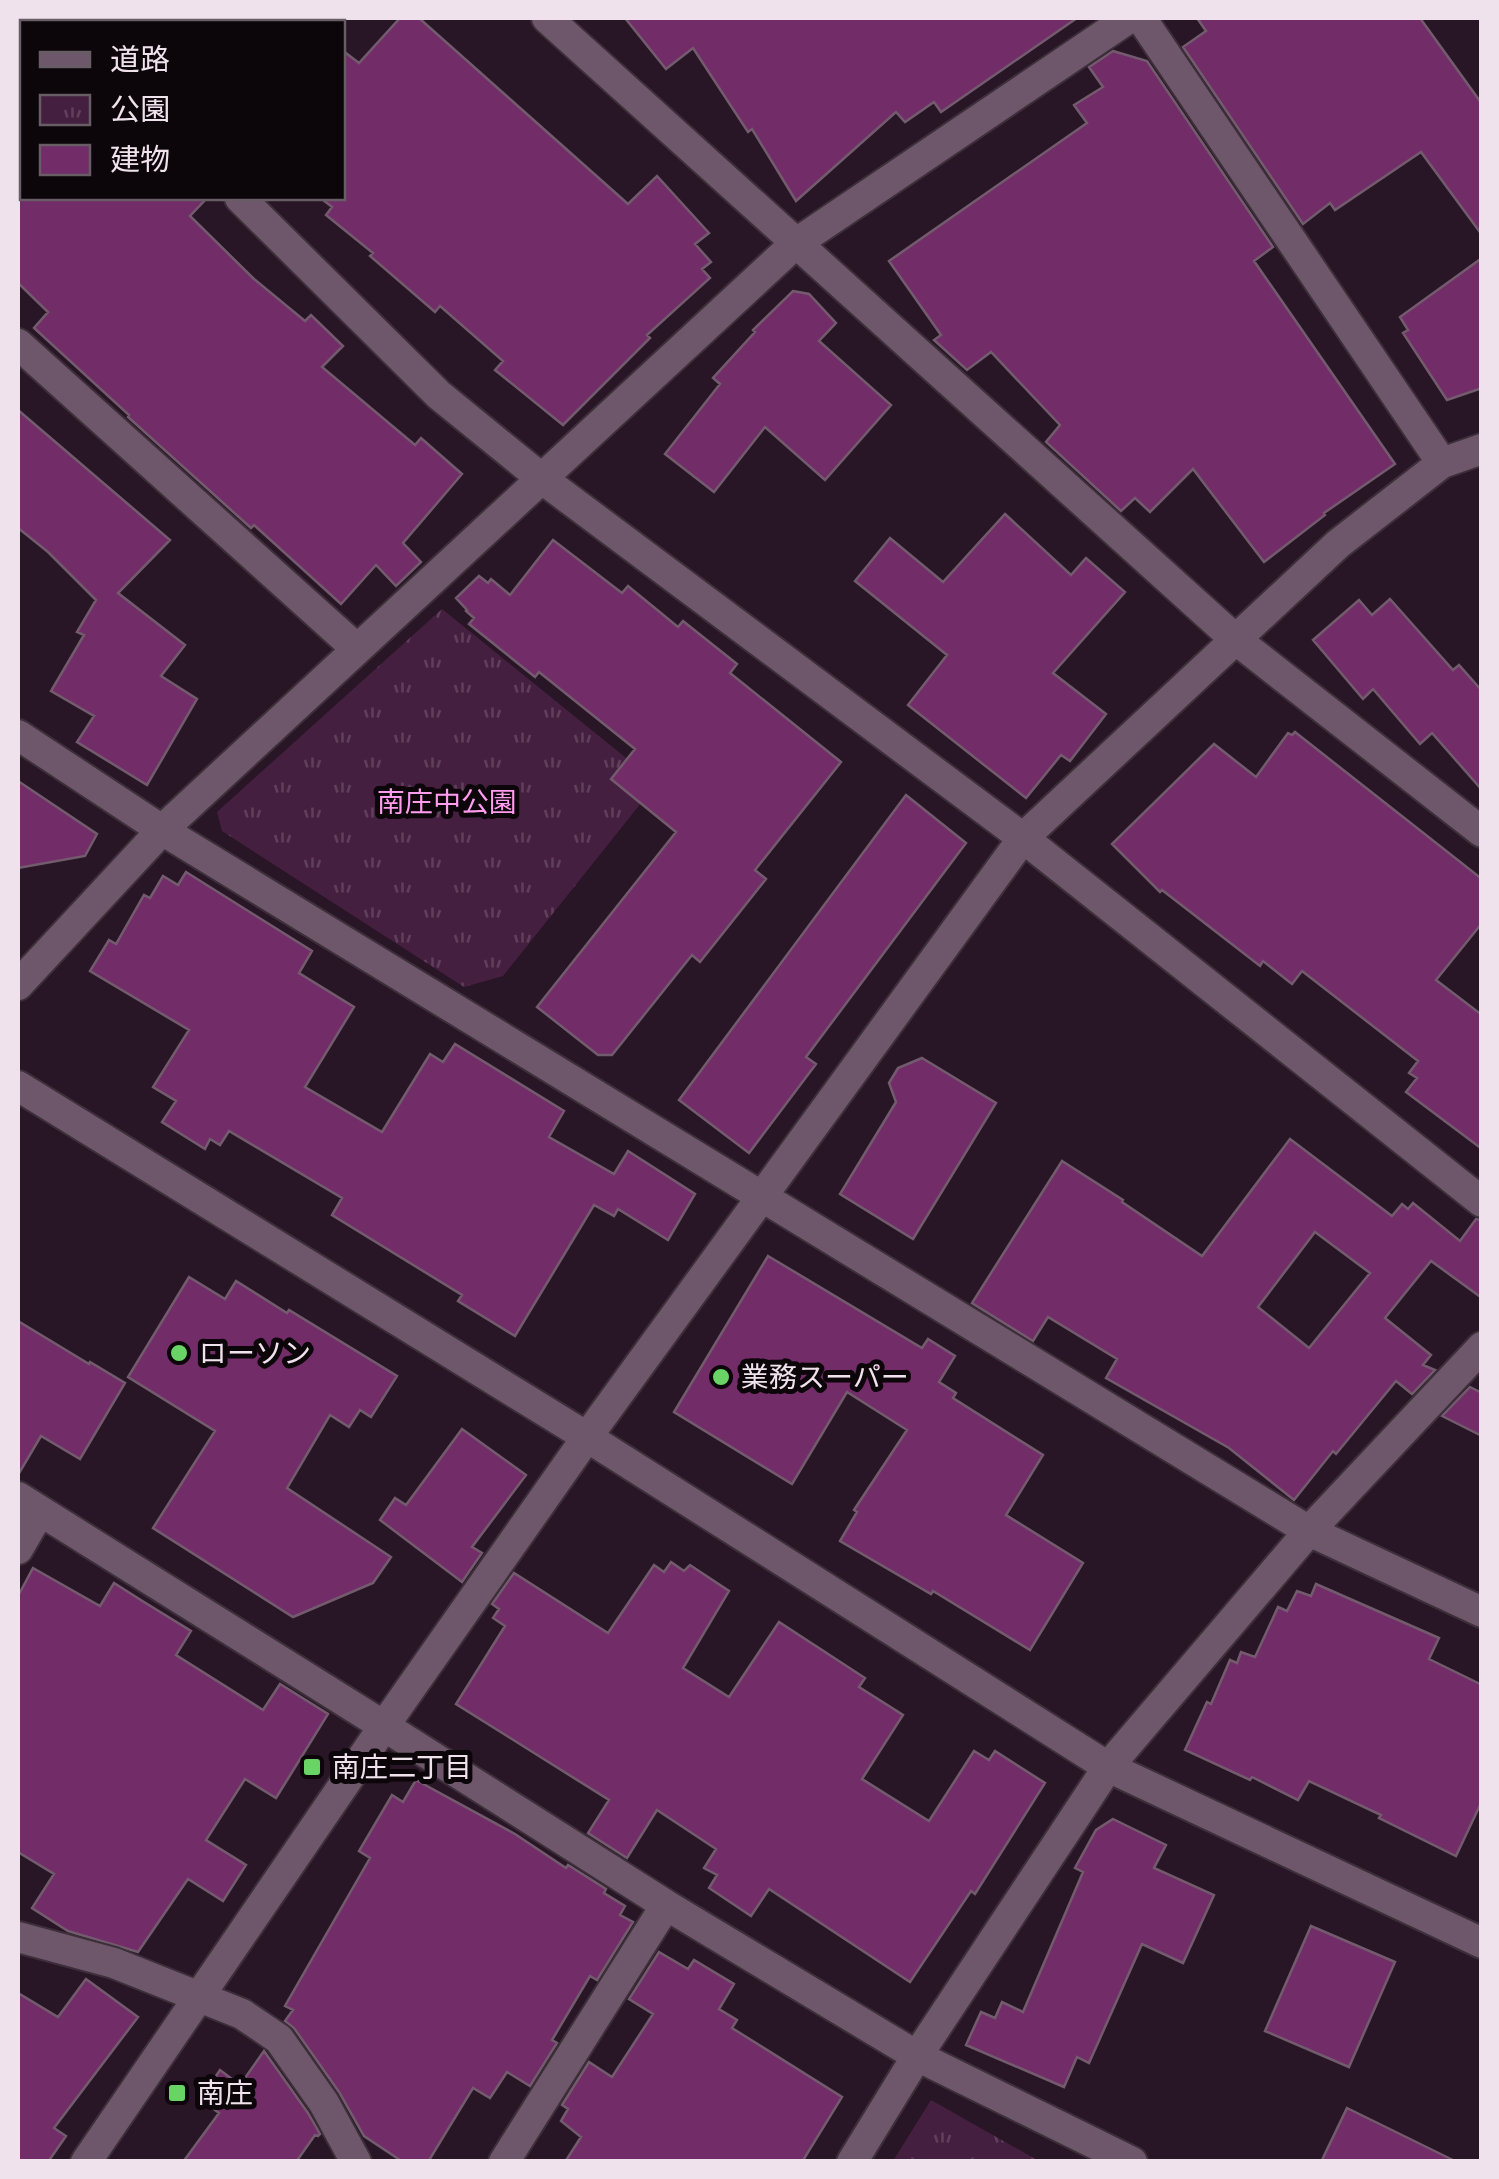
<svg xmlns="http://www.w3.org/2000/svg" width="1499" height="2179" viewBox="0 0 1499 2179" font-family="Poppins,'Noto Sans JP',sans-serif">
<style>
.park{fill:url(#park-tufts)}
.building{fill:#722c68;stroke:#735b6e;stroke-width:2.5;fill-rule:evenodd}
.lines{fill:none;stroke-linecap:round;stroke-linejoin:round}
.minor-casing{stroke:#3d2f3a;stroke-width:34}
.tertiary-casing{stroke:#3d2f3a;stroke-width:34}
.minor{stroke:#6e576a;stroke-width:30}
.tertiary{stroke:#6e576a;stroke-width:30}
.poi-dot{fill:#69d465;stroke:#0c050a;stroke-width:4}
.labels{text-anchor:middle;stroke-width:10;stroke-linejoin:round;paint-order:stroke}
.park-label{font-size:28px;fill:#ff9cee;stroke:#0c050a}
.poi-label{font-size:28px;fill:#f0e2ec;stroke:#0c050a;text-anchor:start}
</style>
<defs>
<pattern id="park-tufts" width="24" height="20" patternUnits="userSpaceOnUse" patternTransform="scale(2.5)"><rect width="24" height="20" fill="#451f40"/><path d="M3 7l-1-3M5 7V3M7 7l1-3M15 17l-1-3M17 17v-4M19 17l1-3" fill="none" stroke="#603f5c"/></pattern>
</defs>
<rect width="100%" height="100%" fill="#281525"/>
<path class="park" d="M 442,609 L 657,783 L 503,976 L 464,987 L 222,831 L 217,812 Z
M 931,2100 L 1039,2161 L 893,2161 Z"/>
<path class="building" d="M 400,18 L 419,18 L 628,204 L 657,176 L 709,233 L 695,244 L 711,262 L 702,269 L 710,278 L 647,335 L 650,338 L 563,425 L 495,370 L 503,361 L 440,306 L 435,312 L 370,256 L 373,253 L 326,215 L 332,207 L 323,200 L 325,198 L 342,198 L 342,50 L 359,63 Z
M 625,18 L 1077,18 L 941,112 L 934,102 L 905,122 L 896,112 L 796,201 L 752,129 L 748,132 L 693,48 L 666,69 Z
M 1197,18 L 1420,18 L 1482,104 L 1482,235 L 1421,152 L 1335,210 L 1330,203 L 1303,224 L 1183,47 L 1206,31 Z
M 1113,51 L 1147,61 L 1273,247 L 1254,261 L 1395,464 L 1324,513 L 1325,515 L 1264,562 L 1193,469 L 1150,512 L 1135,498 L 1121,511 L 1046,442 L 1060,425 L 991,352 L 967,370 L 934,340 L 941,335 L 889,261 L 1087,123 L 1074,105 L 1103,87 L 1089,67 Z
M 28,198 L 207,198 L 190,216 L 254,279 L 305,321 L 311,315 L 343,346 L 322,367 L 415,445 L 421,438 L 462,474 L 403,543 L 421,562 L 396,586 L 376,565 L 341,604 L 254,525 L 251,528 L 128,417 L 129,415 L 34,328 L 48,312 L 18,283 L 18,200 Z
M 1482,258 L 1482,388 L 1447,400 L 1403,333 L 1408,330 L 1400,317 Z
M 793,291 L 809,294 L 836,323 L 819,341 L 891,405 L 825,480 L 765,427 L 714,492 L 665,454 L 720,384 L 713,378 L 755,332 L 753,330 Z
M 18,410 L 170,540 L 118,593 L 185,645 L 161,676 L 197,699 L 147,785 L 77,742 L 94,716 L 51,691 L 84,635 L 77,632 L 96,600 L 48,552 L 18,528 Z
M 1005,514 L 1071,575 L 1086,558 L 1125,592 L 1053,673 L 1106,714 L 1070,761 L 1061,755 L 1026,798 L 908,705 L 947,655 L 855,581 L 890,538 L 943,582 Z
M 553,540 L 622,593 L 628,586 L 678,627 L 683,621 L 737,664 L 730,673 L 841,762 L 755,870 L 766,879 L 700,962 L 692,955 L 612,1055 L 598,1055 L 537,1007 L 676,832 L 611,779 L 635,749 L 539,672 L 535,677 L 469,624 L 474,618 L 466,611 L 467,610 L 456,598 L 479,576 L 488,583 L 491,579 L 510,595 Z
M 1390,599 L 1453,670 L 1459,665 L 1482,691 L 1482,790 L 1432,733 L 1420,744 L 1373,689 L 1363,699 L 1313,640 L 1359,600 L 1372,615 Z
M 1295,732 L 1482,879 L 1482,923 L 1436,980 L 1482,1015 L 1482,1149 L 1406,1092 L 1417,1078 L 1409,1073 L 1418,1061 L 1302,971 L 1292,984 L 1263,961 L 1260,966 L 1162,890 L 1160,892 L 1112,844 L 1214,744 L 1256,777 L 1288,733 L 1292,735 Z
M 18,781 L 97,834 L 85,856 L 18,868 Z
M 906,795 L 966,843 L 806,1057 L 816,1064 L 749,1153 L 679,1100 Z
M 186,872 L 312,951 L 299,973 L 354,1007 L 305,1087 L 382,1132 L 430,1054 L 443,1062 L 455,1044 L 564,1111 L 549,1137 L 614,1174 L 628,1151 L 695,1194 L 668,1240 L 618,1209 L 614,1216 L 594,1205 L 515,1336 L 458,1301 L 462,1295 L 332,1215 L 342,1198 L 229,1131 L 220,1145 L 210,1139 L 205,1149 L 162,1122 L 176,1101 L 153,1087 L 189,1030 L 90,971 L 109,940 L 116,944 L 144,895 L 150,898 L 163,876 L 178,885 Z
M 922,1058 L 996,1103 L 913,1239 L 840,1194 L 896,1102 L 889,1083 L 898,1068 Z
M 1290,1139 L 1392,1216 L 1402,1204 L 1408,1209 L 1413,1203 L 1460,1241 L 1476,1219 L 1482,1220 L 1482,1298 L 1431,1261 L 1385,1318 L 1431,1355 L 1423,1365 L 1435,1370 L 1412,1394 L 1396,1381 L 1336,1454 L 1333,1451 L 1294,1500 L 1229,1448 L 1106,1378 L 1117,1359 L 1048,1317 L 1033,1341 L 972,1303 L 1062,1161 L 1123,1200 L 1122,1202 L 1202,1256 ZM 1315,1232 L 1370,1273 L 1309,1348 L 1258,1307 Z
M 768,1256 L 922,1348 L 928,1339 L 955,1356 L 939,1382 L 956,1393 L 953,1398 L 1043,1455 L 1006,1515 L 1083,1563 L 1030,1650 L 933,1591 L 931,1594 L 840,1541 L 857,1512 L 854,1510 L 907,1430 L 847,1392 L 792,1484 L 674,1412 Z
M 189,1277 L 225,1299 L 236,1281 L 287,1313 L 289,1310 L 397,1376 L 371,1417 L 360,1410 L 349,1427 L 330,1415 L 287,1488 L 391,1557 L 373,1583 L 293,1617 L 153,1528 L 215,1431 L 128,1377 Z
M 18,1321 L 89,1364 L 90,1362 L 125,1383 L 80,1459 L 41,1436 L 18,1475 Z
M 1470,1387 L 1482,1393 L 1482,1436 L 1442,1416 Z
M 462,1429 L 526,1475 L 472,1547 L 482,1553 L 462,1582 L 380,1520 L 395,1498 L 406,1505 Z
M 671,1562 L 684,1571 L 690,1565 L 729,1591 L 683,1668 L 729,1697 L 779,1622 L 865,1678 L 859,1687 L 903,1715 L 862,1779 L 929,1821 L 974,1751 L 989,1760 L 995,1751 L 1045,1783 L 975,1894 L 971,1891 L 910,1982 L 769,1889 L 751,1916 L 709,1888 L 717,1875 L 704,1868 L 716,1849 L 657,1810 L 627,1858 L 588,1833 L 609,1800 L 456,1704 L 505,1626 L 493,1618 L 499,1609 L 492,1604 L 514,1573 L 608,1633 L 654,1565 L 664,1572 Z
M 33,1568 L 100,1606 L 114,1583 L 144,1602 L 191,1631 L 176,1655 L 263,1710 L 280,1684 L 328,1714 L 276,1798 L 245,1779 L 206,1840 L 246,1865 L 223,1901 L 188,1879 L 138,1952 L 68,1931 L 32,1908 L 54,1874 L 18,1852 L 18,1596 Z
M 1316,1584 L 1439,1638 L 1429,1659 L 1482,1685 L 1482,1801 L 1456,1856 L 1379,1818 L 1381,1815 L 1309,1781 L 1298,1800 L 1252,1777 L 1250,1780 L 1185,1750 L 1207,1702 L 1211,1704 L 1230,1660 L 1237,1663 L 1241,1652 L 1255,1657 L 1278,1607 L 1287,1611 L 1297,1591 L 1311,1596 Z
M 416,1780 L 515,1834 L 566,1868 L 568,1865 L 606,1889 L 604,1893 L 625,1906 L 620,1915 L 633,1922 L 597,1980 L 590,1976 L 552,2040 L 557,2043 L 530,2086 L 507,2072 L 490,2098 L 473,2088 L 428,2162 L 403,2162 L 364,2136 L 339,2092 L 294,2028 L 285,2021 L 293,2010 L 285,2006 L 370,1858 L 359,1851 L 392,1795 L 403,1802 Z
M 1113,1819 L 1166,1845 L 1154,1868 L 1214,1895 L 1183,1963 L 1142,1944 L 1089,2063 L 1077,2057 L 1064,2087 L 966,2045 L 981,2012 L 995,2018 L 1002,2002 L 1023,2012 L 1083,1872 L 1075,1868 L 1096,1830 Z
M 1311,1926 L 1395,1962 L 1349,2067 L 1265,2031 Z
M 659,1952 L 688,1969 L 694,1960 L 734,1984 L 719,2009 L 737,2020 L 732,2028 L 842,2097 L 802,2162 L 565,2162 L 581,2137 L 561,2121 L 568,2109 L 562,2105 L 589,2062 L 612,2077 L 653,2014 L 629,1999 Z
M 86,1979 L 138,2017 L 54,2128 L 66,2136 L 48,2162 L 18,2162 L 18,1993 L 58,2017 Z
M 264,2051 L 308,2113 L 320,2134 L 318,2136 L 315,2135 L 296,2162 L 183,2162 L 219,2113 L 200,2099 L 220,2070 L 240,2085 Z
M 1347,2108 L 1457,2162 L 1321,2162 Z"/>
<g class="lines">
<g class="minor-casing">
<path id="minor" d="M 547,18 L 1235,639 L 1482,832
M 1141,18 L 1442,463
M 246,22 L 253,18
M 18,182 L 22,179
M 18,344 L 357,649
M 18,735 L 162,830 L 1309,1531 L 1482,1612
M 18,985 L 162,830 L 795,244 L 1129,18
M 587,1437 L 1023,838 L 1338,544 L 1442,463 L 1482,449
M 18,1497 L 384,1726 L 666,1905 L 917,2056 L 1132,2162
M 18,1549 L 40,1511
M 18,1937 L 114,1963 L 242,2014 L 279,2039 L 324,2103 L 356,2162
M 504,2162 L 666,1905
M 852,2162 L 917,2056 L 1108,1767 L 1309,1531 L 1482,1347"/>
</g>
<g class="tertiary-casing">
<path id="tertiary" d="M 52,18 L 57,22
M 240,198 L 439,395 L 541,478 L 1023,838 L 1482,1202
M 18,1086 L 587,1437 L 1108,1767 L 1482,1943
M 86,2162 L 384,1726 L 587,1437"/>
</g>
<use href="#minor" class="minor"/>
<use href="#tertiary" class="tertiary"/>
</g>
<g class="poi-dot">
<circle cx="179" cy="1353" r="10"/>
<circle cx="721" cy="1377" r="10"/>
<rect x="302" y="1757" width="20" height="20" rx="5"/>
<rect x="167" y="2083" width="20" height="20" rx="5"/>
</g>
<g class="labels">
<g class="park-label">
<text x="447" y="812">南庄中公園</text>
</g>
<g class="poi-label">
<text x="199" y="1363">ローソン</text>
<text x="741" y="1387">業務スーパー</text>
<text x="332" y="1777">南庄二丁目</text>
<text x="197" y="2103">南庄</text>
</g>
</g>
<rect width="1499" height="2179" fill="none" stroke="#f0e2ec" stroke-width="40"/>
<rect x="20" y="20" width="325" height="180" fill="#0c050a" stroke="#675d64" stroke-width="2.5"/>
<rect x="40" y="52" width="50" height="15" fill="#6e576a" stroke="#675d64" stroke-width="2.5"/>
<text x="110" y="70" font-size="30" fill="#f0e2ec">道路</text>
<rect x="40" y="95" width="50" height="30" fill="url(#park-tufts)" stroke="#675d64" stroke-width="2.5"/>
<text x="110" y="120" font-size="30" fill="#f0e2ec">公園</text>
<rect x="40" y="145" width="50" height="30" fill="#722c68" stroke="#675d64" stroke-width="2.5"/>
<text x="110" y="170" font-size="30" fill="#f0e2ec">建物</text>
</svg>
